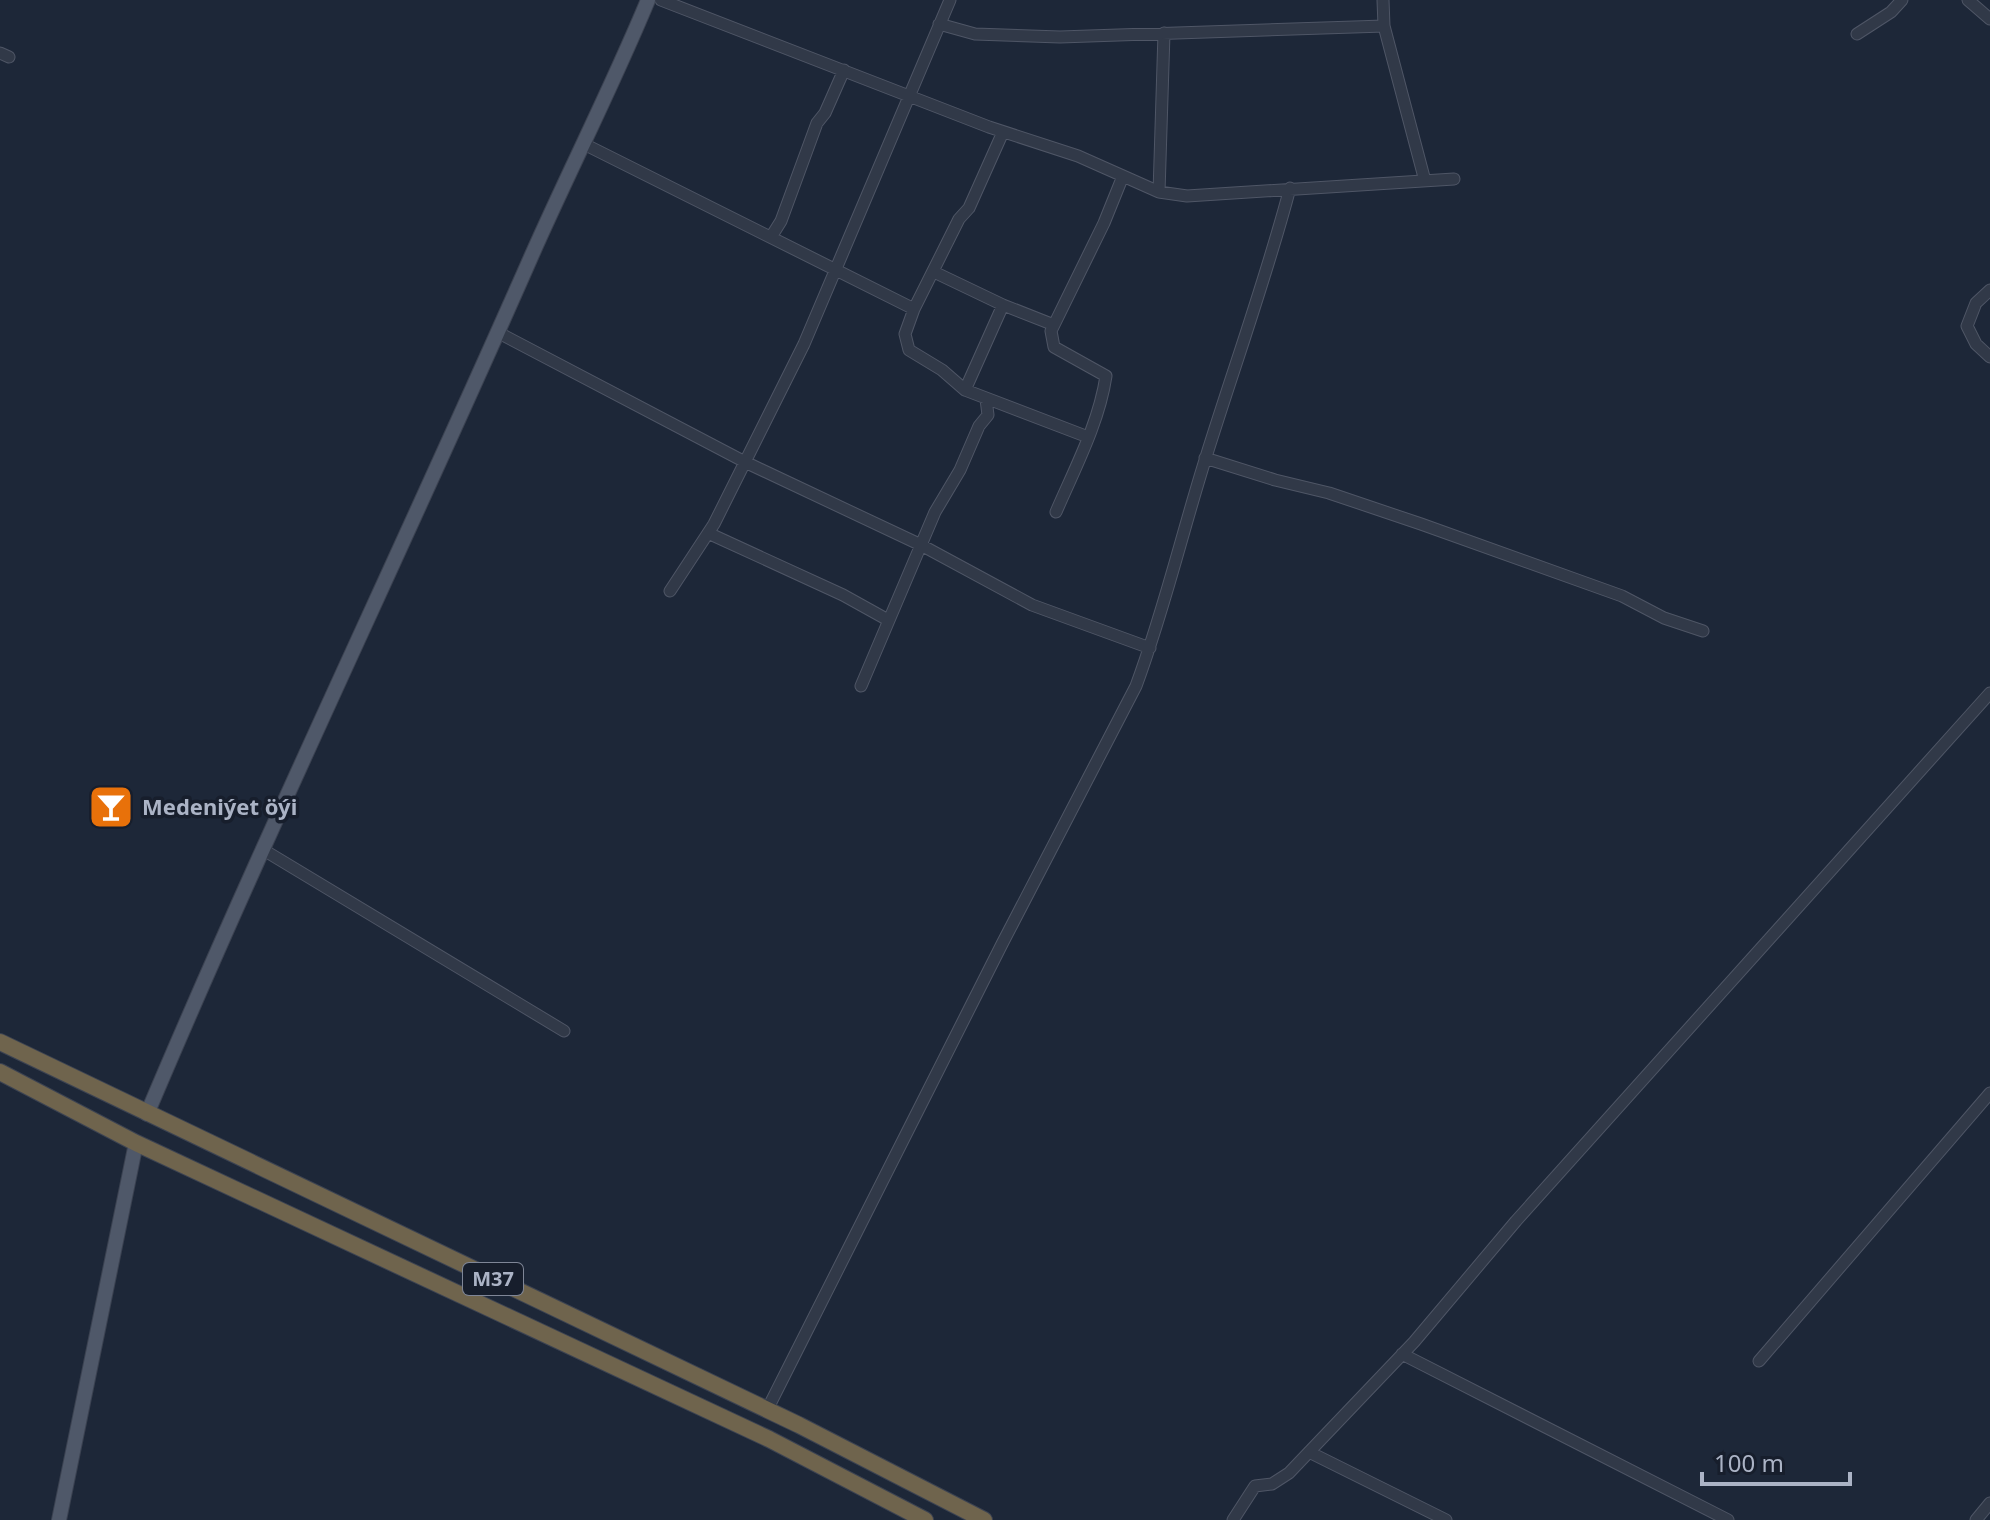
<svg xmlns="http://www.w3.org/2000/svg" width="1990" height="1520" viewBox="0 0 1990 1520" font-family="'Noto Sans',sans-serif">
<style>
.lines{fill:none;stroke-linecap:round;stroke-linejoin:round}
.minor-casing{stroke:#4f5666;stroke-width:13}
.major-casing{stroke:#3b4251;stroke-width:16}
.highway-casing{stroke:#3c4352;stroke-width:18}
.minor{stroke:#313948;stroke-width:11}
.major{stroke:#4f5869;stroke-width:14}
.highway{stroke:#6f644d;stroke-width:16}
.labels{text-anchor:middle;stroke-width:7;stroke-linejoin:round;paint-order:stroke}
.shield{fill:#171e2c;stroke:#7f8697;stroke-width:2}
.shield-label{font-size:20px;font-weight:bold;fill:#abb3c5}
.poi-label{font-size:22px;font-weight:bold;fill:#abb3c5;stroke:#171e2c;text-anchor:start}
</style>
<rect width="100%" height="100%" fill="#1d2738"/>
<g class="lines">
<g class="minor-casing">
<path id="minor" d="M 661,0 L 989,127 L 1078,156 L 1159,192 L 1187,196 L 1454,179
M 1383,0 L 1384,26 L 1425,181
M 1968,0 L 1990,19
M 939,24 L 975,34 L 1060,37 L 1384,26
M 1857,34 L 1891,12 L 1902,0
M 0,53 L 9,57
M 1003,132 L 969,208 L 959,219 L 914,309 L 905,334 L 909,350 L 942,370 L 965,390 L 1088,437
M 584,144 L 914,309
M 1159,192 L 1164,33
M 771,237 L 781,221 L 817,123 L 825,113 L 844,70
M 934,272 L 1003,305 L 1054,325
M 1990,290 L 1976,303 L 1967,326 L 1976,344 L 1990,357
M 499,333 L 745,462 L 921,545 L 1032,605 L 1150,648
M 965,390 L 1003,305
M 1205,458 L 1275,480 L 1329,493 L 1421,524 L 1622,596 L 1664,618 L 1703,631
M 1056,512 C 1075,468 1099,423 1106,376 L 1054,347 L 1051,331 L 1104,223 L 1123,176
M 708,533 L 843,595 L 888,620
M 670,591 L 714,524 L 804,344 L 950,0
M 861,686 L 935,512 L 960,470 L 979,426 L 988,415 L 986,399
M 262,849 L 564,1031
M 1402,1354 L 1728,1520
M 1759,1361 L 1990,1093
M 767,1410 L 1002,944 L 1136,686 C 1164,611 1182,533 1206,457 C 1234,367 1266,279 1290,188
M 1309,1452 L 1446,1520
M 1233,1520 L 1255,1486 L 1272,1484 L 1289,1473 L 1414,1342 L 1516,1221 L 1990,693
M 1976,1520 L 1990,1503"/>
</g>
<g class="major-casing">
<path id="major" d="M 147,1114 C 269,825 405,544 531,257 C 569,171 612,87 648,0
M 59,1520 L 136,1143"/>
</g>
<g class="highway-casing">
<path id="highway" d="M 0,1042 L 799,1425 L 984,1520
M 0,1072 L 136,1143 L 769,1439 L 925,1520"/>
</g>
<use href="#minor" class="minor"/>
<use href="#major" class="major"/>
<use href="#highway" class="highway"/>
</g>
<defs>
<g id="bar-square" transform="scale(2.3)"><rect x="-9" y="-9" width="18" height="18" rx="4" fill="#e8710a" stroke="#171e2c"/><path d="M-6-5H6L.8 .8V4.5H3.5V6h-7V4.5H-.8V.8Z" fill="#fff"/></g>
</defs>
<g fill-rule="evenodd">
<use href="#bar-square" x="111" y="807"/>
</g>
<g class="labels">
<rect class="shield" x="463" y="1263" width="60" height="32" rx="6"/>
<g class="shield-label">
<text x="493" y="1286">M37</text>
</g>
<g class="poi-label">
<text x="142" y="815">Medeniýet öýi</text>
</g>
</g>
<path d="M1702 1472v12h148v-12" fill="none" stroke="#abb3c5" stroke-width="4"/>
<text x="1714" y="1472" font-size="24" fill="#abb3c5" stroke="#171e2c" stroke-width="6" paint-order="stroke">100 m</text>
</svg>
